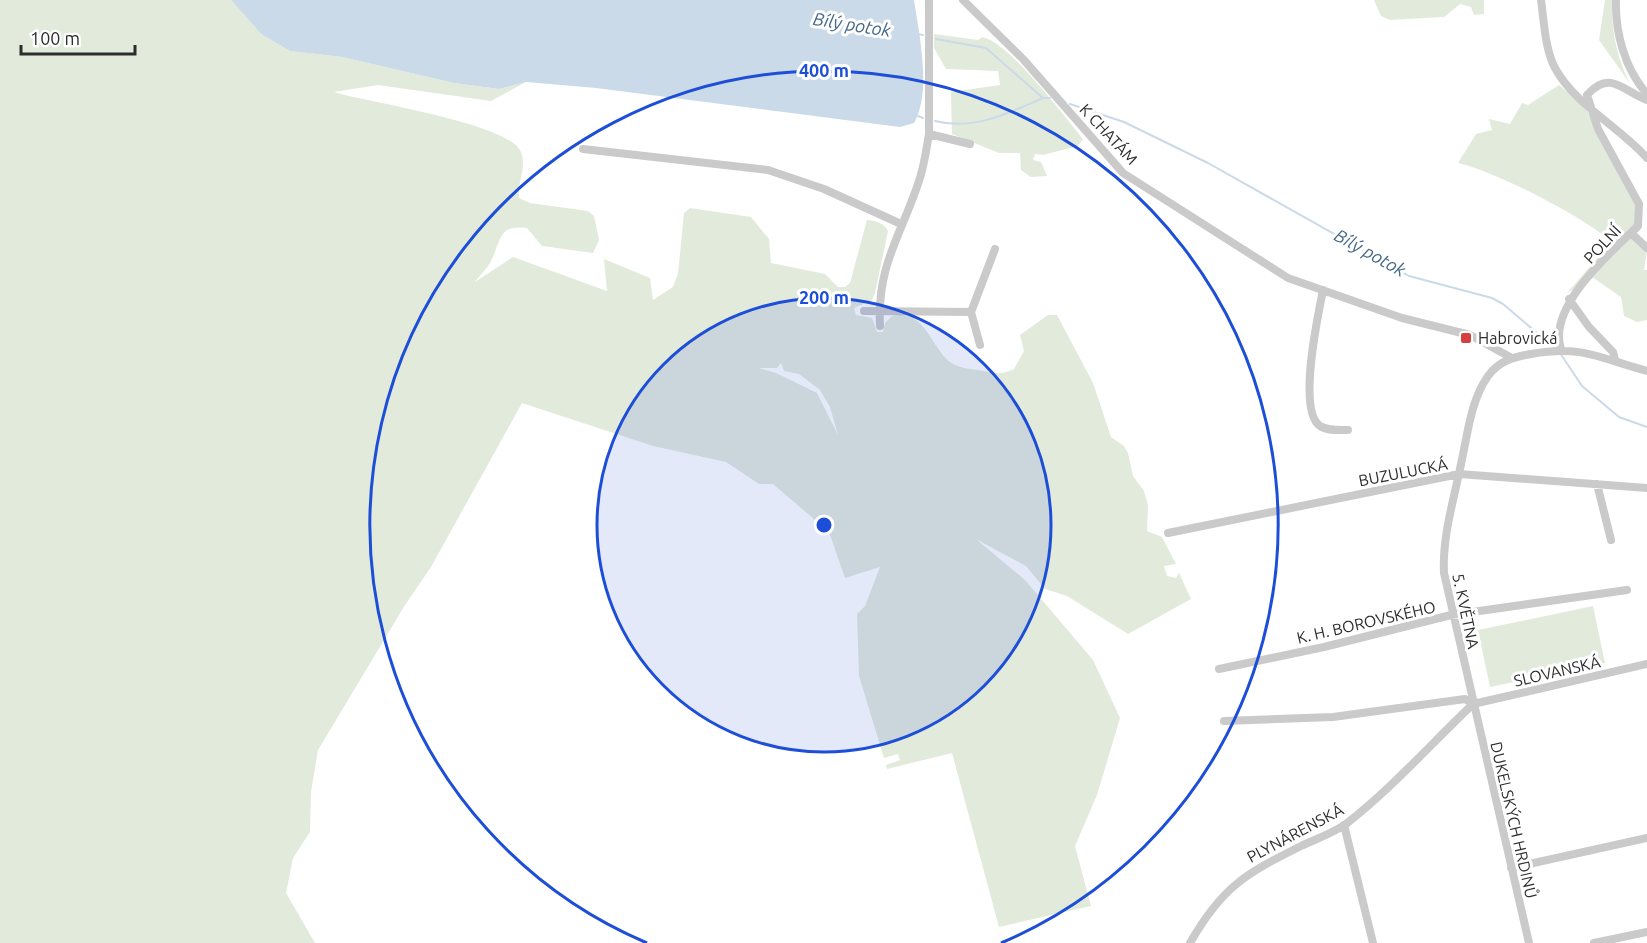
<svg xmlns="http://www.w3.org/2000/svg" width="1647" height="943" viewBox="0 0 1647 943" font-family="Ubuntu,sans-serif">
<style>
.green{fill:#e2eadc;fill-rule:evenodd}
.water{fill:#cadae8}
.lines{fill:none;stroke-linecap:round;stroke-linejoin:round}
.stream{stroke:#cadae8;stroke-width:2}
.minor{stroke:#cacaca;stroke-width:8}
.ring{fill:none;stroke:#1d4ed8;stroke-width:3}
.poi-dot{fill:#d5403f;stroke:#fff;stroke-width:2}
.labels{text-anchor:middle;stroke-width:6;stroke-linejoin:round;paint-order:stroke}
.street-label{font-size:16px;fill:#2d2d2d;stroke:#fff}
.poi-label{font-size:16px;fill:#2d2d2d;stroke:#fff;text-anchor:start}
.water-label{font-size:18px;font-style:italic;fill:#436888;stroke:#fff}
.centre{fill:#1d4ed8;stroke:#fff;stroke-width:3}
.ring-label{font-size:18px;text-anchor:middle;font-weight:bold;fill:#1d4ed8;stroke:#fff;stroke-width:6;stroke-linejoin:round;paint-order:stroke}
</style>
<rect width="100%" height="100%" fill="#fff"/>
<path class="green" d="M 0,0 L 231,0 L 261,34 L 290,51 L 342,57 L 454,83 L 499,89 L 526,82 L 491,101 L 378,85 L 334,92 C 365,102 510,123 521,152 C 527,169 517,181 519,198 L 530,203 L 588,211 L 594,216 L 599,240 L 593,253 L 542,246 L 527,228 C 499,225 502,237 492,259 C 488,268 480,275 475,282 L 513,257 L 607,291 L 604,259 L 650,278 L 653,300 L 673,287 L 678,274 L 684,213 L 690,208 L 751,217 L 769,239 L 771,263 L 825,274 L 838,287 L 845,287 L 850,283 L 867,220 C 875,220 885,224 888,231 L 875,293 L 872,300 L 854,308 L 856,315 L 872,318 L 877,332 L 883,332 L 885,323 L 892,316 C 928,308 930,352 955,365 C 963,369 975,369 983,371 C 997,373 1001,375 1014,369 L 1024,351 L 1020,335 L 1048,315 L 1057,315 L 1093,383 L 1111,437 L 1124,446 L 1128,453 L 1133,476 L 1144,491 L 1148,505 L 1147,531 L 1162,537 L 1176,564 L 1164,566 L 1167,576 L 1176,578 L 1179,573 L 1191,599 L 1128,634 L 1067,596 L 1045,589 L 1026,566 L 976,539 L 1026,581 L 1093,660 L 1120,718 L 1097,795 L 1075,846 L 1091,906 L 999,927 L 952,753 L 887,769 L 886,765 L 900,760 L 898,754 L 884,758 L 859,676 L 857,614 L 865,606 L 880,567 L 845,578 L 829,532 L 773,484 L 759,484 L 726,462 L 653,446 L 522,403 L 431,567 L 405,605 L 318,750 L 311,792 L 310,832 L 293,858 L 286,893 L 315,943 L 0,943 ZM 781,363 L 784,371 L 799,374 L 820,390 L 830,407 L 838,435 L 817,393 L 776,373 L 759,368 L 777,368 Z
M 1374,0 L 1484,0 L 1484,14 L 1474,15 L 1471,7 L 1460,4 L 1444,17 L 1390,20 L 1381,16 Z
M 1605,0 L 1612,0 C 1611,30 1617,60 1631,85 L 1599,40 Z
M 934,34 L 978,40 L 982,37 C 1010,42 1067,120 1087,144 L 1083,139 L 1078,146 L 1043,155 L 1035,154 L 1033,160 L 1041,162 L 1047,176 L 1031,177 L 1021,170 L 1020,153 L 999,153 L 952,134 L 951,92 L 1000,85 L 998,71 L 946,69 L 934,48 Z
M 1559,85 L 1585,107 L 1637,206 L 1635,226 L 1573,290 L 1568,292 L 1611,242 C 1587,218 1492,170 1458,163 L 1476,134 L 1492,130 L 1489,119 L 1510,124 L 1522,103 L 1528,105 Z
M 1631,236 L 1647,251 L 1644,270 L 1647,270 L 1647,320 L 1637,322 L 1624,316 L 1621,297 L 1592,277 Z
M 1593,606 L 1605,663 L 1490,687 L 1478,630 Z"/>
<path class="water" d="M 231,0 L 914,0 C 919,34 932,92 914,123 L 900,127 L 596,88 L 526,82 L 499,89 L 454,83 L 342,57 L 290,51 L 261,34 Z"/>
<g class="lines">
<path class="stream" d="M 917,34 L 923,35
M 936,39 L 986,48 L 1043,98 L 1050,98
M 1070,104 L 1124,122 L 1208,163 L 1409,276 L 1492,298 L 1503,304 L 1556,349
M 918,116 L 923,118
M 935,121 C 973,131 1009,113 1043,98
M 1560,353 L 1582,386 L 1619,417 L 1647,427"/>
<path class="minor" d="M 929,0 L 929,134 L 970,144
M 963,0 L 1023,59 L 1123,173 L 1288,278 L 1402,318 L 1470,335 L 1510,357
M 1541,0 C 1544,21 1545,50 1555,68 C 1575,105 1620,127 1647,158
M 1616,0 C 1615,33 1625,69 1647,94
M 583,149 L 768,170 L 824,189 L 901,224
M 1631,233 L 1647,248
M 1323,290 C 1318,316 1297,410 1320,426 C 1328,431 1339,430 1348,430
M 1569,299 L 1589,327 L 1613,352 L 1615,360
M 864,311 L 971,312
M 880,326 C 877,266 900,237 918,184 C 924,168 926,151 929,134
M 980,345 L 971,312 L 995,249
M 1561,349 C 1547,307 1610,253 1638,226 L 1639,204 L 1598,129 L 1587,95 C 1610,69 1623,91 1647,100
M 1597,484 L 1611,540
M 1168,533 L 1459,474 L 1647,488
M 1219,669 L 1324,647 L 1451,615 L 1627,590
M 1473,704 L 1647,664
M 1224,721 L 1333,717 L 1465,699 L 1473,704
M 1344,825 L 1373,943
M 1511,868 L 1647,838
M 1190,943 C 1222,887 1245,874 1301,846 C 1316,839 1333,833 1346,824 C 1392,788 1431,744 1473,704
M 1529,943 L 1444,573 C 1442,535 1455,496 1462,459 C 1468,432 1471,400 1488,376 C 1499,361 1513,357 1531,354 C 1583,345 1599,358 1647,371
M 1594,943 L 1647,932"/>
</g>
<circle cx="824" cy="525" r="227" fill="#1d4ed8" fill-opacity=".12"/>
<g class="ring">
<circle cx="824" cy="525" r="227"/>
<path d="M647 943A454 454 0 1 1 1001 943"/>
</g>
<rect class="poi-dot" x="1460" y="332" width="12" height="12" rx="3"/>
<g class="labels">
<g class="street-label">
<text transform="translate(1109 134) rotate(47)" y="6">K CHATÁM</text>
<text transform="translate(1602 244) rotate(-47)" y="6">POLNÍ</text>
<text transform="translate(1403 472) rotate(-11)" y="6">BUZULUCKÁ</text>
<text transform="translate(1466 611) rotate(78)" y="6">5. KVĚTNA</text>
<text transform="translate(1366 622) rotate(-13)" y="6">K. H. BOROVSKÉHO</text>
<text transform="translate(1557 671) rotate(-13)" y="6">SLOVANSKÁ</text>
<text transform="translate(1514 820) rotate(77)" y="6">DUKELSKÝCH HRDINŮ</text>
<text transform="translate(1295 833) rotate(-28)" y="6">PLYNÁRENSKÁ</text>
</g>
<g class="poi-label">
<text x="1478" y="344">Habrovická</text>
</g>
<g class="water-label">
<text transform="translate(852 25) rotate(9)" y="6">Bílý potok</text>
<text transform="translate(1370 253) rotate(29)" y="6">Bílý potok</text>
</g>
</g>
<circle cx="824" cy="525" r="9" class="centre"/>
<g class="ring-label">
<text x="824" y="77">400 m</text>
<text x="824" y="304">200 m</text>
</g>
<path d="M21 45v9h114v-9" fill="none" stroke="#2d2d2d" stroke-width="3"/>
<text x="30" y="45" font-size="18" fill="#2d2d2d" stroke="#ffffff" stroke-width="4.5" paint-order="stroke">100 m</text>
</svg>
